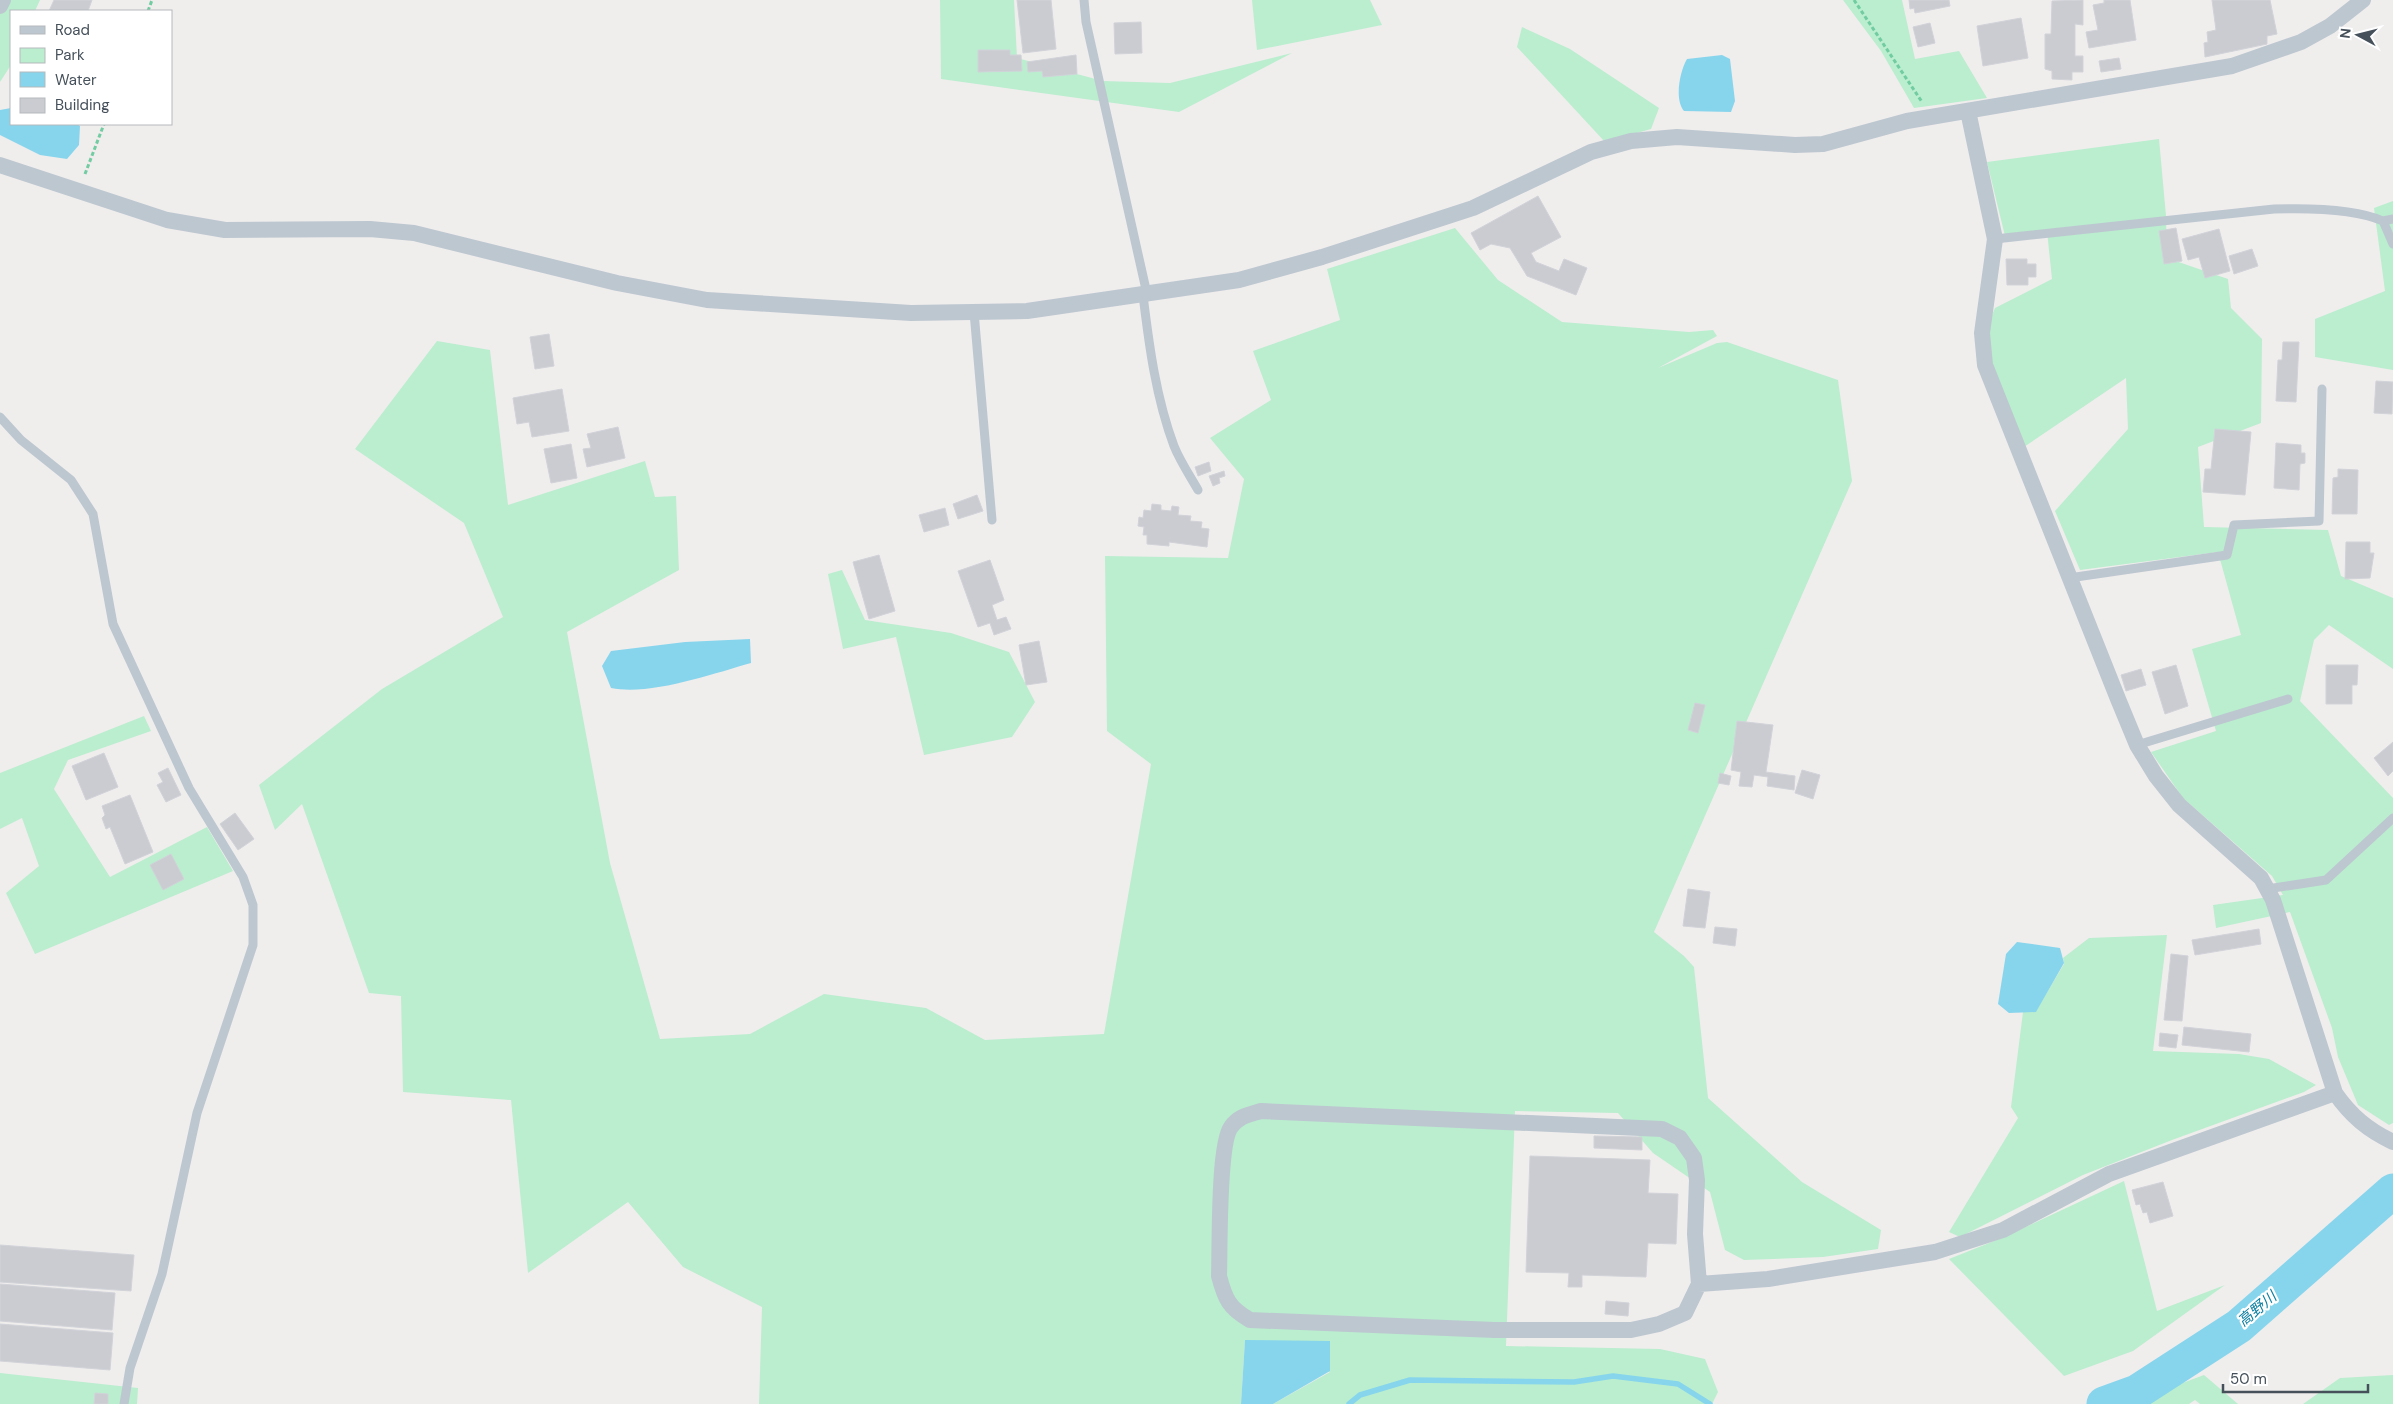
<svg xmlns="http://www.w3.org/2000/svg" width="2393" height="1404" viewBox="0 0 2393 1404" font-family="'DM Sans','Noto Sans JP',sans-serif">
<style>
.green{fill:#baeecf}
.water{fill:#87d5ec}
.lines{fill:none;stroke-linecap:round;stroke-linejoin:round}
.stream{stroke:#87d5ec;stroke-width:5.5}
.river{stroke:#87d5ec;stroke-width:35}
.building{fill:#caccd2;stroke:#d1d3d9}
.path{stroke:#72cca2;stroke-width:3;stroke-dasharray:4 2.5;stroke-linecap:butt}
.service{stroke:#bdc7d0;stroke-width:9}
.minor{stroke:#bdc7d0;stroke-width:16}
.labels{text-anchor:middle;stroke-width:4.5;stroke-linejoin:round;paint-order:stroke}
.water-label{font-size:15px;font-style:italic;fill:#0c7ea0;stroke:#fff}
</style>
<rect width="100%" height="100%" fill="#f0eded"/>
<path class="green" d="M 0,0 L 40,0 L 35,11 L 11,11 L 11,65 L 0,82 Z
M 940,0 L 1014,0 L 1017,58 L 1103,81 L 1170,83 L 1292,53 L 1179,112 L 941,79 Z
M 1252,0 L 1370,0 L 1382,25 L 1257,50 Z
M 1843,0 L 1902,0 L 1915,59 L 1959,51 L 1987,98 L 1914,108 L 1881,51 Z
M 1522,27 L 1570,49 L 1659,108 L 1651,129 L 1605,142 L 1517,47 Z
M 2159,139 L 2166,216 L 2167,258 L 2228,279 L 2231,308 L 2262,339 L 2261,423 L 2198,447 L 2204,527 L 2328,530 L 2341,576 L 2393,598 L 2393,669 L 2329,625 L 2314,640 L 2300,701 L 2393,798 L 2393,1123 L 2389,1125 L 2358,1105 L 2338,1057 L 2332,1028 L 2290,912 L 2216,928 L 2213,905 L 2283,895 L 2272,876 L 2183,798 L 2151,752 L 2216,731 L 2192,649 L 2241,635 L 2218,552 L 2080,570 L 2055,511 L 2128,429 L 2126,378 L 2024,447 L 1990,363 L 1986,330 L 1995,308 L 2052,279 L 2047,231 L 2005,236 L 1987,162 Z
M 2393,201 L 2393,370 L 2315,357 L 2315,319 L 2385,291 L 2374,208 Z
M 1455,228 L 1498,280 L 1562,322 L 1689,332 L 1713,330 L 1717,336 L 1658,368 L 1717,343 L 1727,342 L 1838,380 L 1852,481 L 1654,932 L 1684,956 L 1694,967 L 1708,1098 L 1802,1182 L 1881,1230 L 1878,1249 L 1823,1257 L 1744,1260 L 1725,1250 L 1710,1192 L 1653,1153 L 1618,1113 L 1515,1111 L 1506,1346 L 1660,1349 L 1705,1359 L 1718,1392 L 1712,1404 L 1273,1404 L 1330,1372 L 1245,1340 L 1241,1404 L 759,1404 L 762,1307 L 683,1267 L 628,1202 L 528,1273 L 511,1100 L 403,1092 L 401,996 L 369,993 L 302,804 L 275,830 L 259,785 L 382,689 L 503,617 L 464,523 L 355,449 L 437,341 L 490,350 L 508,505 L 645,461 L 655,497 L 676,496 L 679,570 L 567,632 L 610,863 L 660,1039 L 750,1034 L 824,994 L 926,1008 L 985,1040 L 1104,1034 L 1151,764 L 1107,731 L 1105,556 L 1228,558 L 1244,479 L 1210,438 L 1271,400 L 1253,351 L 1340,320 L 1327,269 Z
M 842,570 L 865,620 L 951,633 L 1009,652 L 1035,702 L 1012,737 L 924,755 L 896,637 L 843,649 L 828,574 Z
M 144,716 L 151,731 L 68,760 L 54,789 L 110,877 L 207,827 L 233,871 L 35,954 L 6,893 L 39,866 L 22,818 L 0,829 L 0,773 Z
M 2167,935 L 2153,1051 L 2239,1054 L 2269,1059 L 2316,1085 L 2304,1092 L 2172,1140 L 2083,1175 L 1960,1237 L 1949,1232 L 2018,1118 L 2011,1107 L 2023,1012 L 2036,1011 L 2064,964 L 2063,958 L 2089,938 Z
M 2124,1181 L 2157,1311 L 2225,1285 L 2133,1351 L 2064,1376 L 1949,1259 L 2004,1237 Z
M 0,1373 L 138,1388 L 137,1404 L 0,1404 Z
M 2204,1375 L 2238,1404 L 2200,1404 L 2195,1400 L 2189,1404 L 2126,1404 Z
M 2393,1375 L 2393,1404 L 2303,1404 L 2340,1378 Z"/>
<path class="water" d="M 1722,55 L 1730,59 L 1735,101 L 1731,112 L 1684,111 C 1674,99 1680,71 1687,59 Z
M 11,108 L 11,124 L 77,124 L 80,126 L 79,145 L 67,159 L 40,155 L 0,135 L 0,110 Z
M 750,639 L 751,663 C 712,674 650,696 611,688 L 602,666 L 611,651 L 685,642 Z
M 2017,942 L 2060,948 L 2064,963 L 2036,1012 L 2009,1013 L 1998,1004 L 2006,954 Z
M 1245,1340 L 1330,1341 L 1330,1371 L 1273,1404 L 1241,1404 Z"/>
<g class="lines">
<path class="stream" d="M 1349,1404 L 1360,1395 L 1410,1380 L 1574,1382 L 1613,1376 L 1678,1384 L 1710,1404"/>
<path class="river" d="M 2104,1404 L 2137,1392 L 2239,1326 L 2393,1191"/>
</g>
<path class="building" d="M 54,0 L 92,0 L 88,11 L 49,11 Z
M 1017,0 L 1051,0 L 1056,49 L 1023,53 Z
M 1909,0 L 1949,0 L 1950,6 L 1915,13 L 1914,8 L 1910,9 Z
M 2083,0 L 2083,25 L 2075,24 L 2075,56 L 2083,56 L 2083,72 L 2072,72 L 2072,80 L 2052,79 L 2052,71 L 2045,69 L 2045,34 L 2051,34 L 2052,1 Z
M 2104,0 L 2130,0 L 2136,40 L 2089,48 L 2086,32 L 2098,30 L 2093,5 L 2104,3 Z
M 2212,0 L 2270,0 L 2277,34 L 2267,36 L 2267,44 L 2205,57 L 2204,43 L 2208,42 L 2207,32 L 2216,30 Z
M 2021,18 L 2028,58 L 1983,66 L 1977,26 Z
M 1141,22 L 1142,53 L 1115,54 L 1114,23 Z
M 1930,23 L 1935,43 L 1918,47 L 1913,27 Z
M 978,50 L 1010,50 L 1010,55 L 1021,55 L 1022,71 L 978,72 Z
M 1076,55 L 1077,74 L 1043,77 L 1042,71 L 1028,72 L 1027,62 Z
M 2119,58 L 2121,69 L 2101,72 L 2099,61 Z
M 1538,196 L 1561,237 L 1531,253 L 1536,262 L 1559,271 L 1564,259 L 1587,268 L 1576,295 L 1527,276 L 1510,248 L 1491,244 L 1480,250 L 1471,233 Z
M 2176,228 L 2182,261 L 2164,264 L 2159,231 Z
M 2219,229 L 2230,271 L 2205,278 L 2199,257 L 2188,260 L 2182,239 Z
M 2252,249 L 2258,266 L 2234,274 L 2229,256 Z
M 2006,259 L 2027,259 L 2027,264 L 2036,264 L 2036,277 L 2028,277 L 2028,285 L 2007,285 Z
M 549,334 L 554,366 L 535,369 L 530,337 Z
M 2283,342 L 2299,342 L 2296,402 L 2276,401 L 2278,360 L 2282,360 Z
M 2376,381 L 2393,382 L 2392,414 L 2374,413 Z
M 562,389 L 569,431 L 532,437 L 529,422 L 517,424 L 513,398 Z
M 618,427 L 625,458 L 587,467 L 583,449 L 591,448 L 587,434 Z
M 2215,429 L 2251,432 L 2245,495 L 2203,492 L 2205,469 L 2211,469 Z
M 2276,443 L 2301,445 L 2301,453 L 2305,453 L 2305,463 L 2300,464 L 2299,490 L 2274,488 Z
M 571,444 L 577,478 L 551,483 L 544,449 Z
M 1209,462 L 1211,471 L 1198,476 L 1195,467 Z
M 2338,469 L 2358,470 L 2357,514 L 2332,514 L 2333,478 L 2338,477 Z
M 1224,471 L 1225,476 L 1219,478 L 1220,483 L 1213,486 L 1209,476 Z
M 977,495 L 983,511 L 958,519 L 953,504 Z
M 1152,504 L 1161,505 L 1161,510 L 1171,511 L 1172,506 L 1179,507 L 1178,515 L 1191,516 L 1190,521 L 1202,522 L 1201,528 L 1209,529 L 1207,547 L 1169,542 L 1169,546 L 1147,544 L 1147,535 L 1143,535 L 1144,527 L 1138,526 L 1139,517 L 1143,518 L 1144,510 L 1151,511 Z
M 945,508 L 949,525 L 924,532 L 919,515 Z
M 2346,542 L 2370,542 L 2370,553 L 2374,553 L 2370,578 L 2345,579 Z
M 879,555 L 895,611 L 869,619 L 853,562 Z
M 990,560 L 1004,600 L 992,605 L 997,620 L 1006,617 L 1011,629 L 994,635 L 990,623 L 978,627 L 958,571 Z
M 1039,641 L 1047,682 L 1026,685 L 1019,645 Z
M 2176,665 L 2188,706 L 2165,714 L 2152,672 Z
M 2326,665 L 2358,665 L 2357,685 L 2352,685 L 2352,704 L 2326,704 Z
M 2141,669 L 2146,685 L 2126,691 L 2121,675 Z
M 1695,703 L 1705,705 L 1698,733 L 1688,730 Z
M 1737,721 L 1773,725 L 1766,772 L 1795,776 L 1794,790 L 1767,786 L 1768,777 L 1754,775 L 1752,787 L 1739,786 L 1741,772 L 1731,770 Z
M 2393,742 L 2393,771 L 2388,776 L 2374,758 Z
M 104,753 L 118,787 L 86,800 L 72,766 Z
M 168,768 L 181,795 L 166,802 L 157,785 L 163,782 L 158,773 Z
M 1802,770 L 1820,775 L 1813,799 L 1795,793 Z
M 1720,773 L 1731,776 L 1729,785 L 1718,783 Z
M 130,795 L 153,852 L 125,864 L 110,827 L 106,829 L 102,818 L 105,815 L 102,806 Z
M 235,813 L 254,839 L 238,850 L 220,824 Z
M 171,854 L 184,879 L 163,890 L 150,865 Z
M 1688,889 L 1710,892 L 1705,928 L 1683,926 Z
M 1715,927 L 1737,929 L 1735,946 L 1713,943 Z
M 2259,929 L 2261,944 L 2195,955 L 2192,940 Z
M 2171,954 L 2188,956 L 2182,1021 L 2164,1020 Z
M 2184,1027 L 2251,1034 L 2249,1052 L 2182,1045 Z
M 2160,1033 L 2178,1035 L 2176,1048 L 2159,1046 Z
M 1594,1136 L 1642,1137 L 1642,1150 L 1594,1148 Z
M 1530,1156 L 1650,1160 L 1648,1193 L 1678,1194 L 1676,1244 L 1648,1243 L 1646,1277 L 1582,1275 L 1582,1287 L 1568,1287 L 1569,1273 L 1526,1272 Z
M 2163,1182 L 2173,1216 L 2150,1223 L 2147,1212 L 2143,1213 L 2140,1204 L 2136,1205 L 2132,1190 Z
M 0,1245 L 134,1255 L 131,1291 L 0,1282 Z
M 0,1284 L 115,1293 L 112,1330 L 0,1321 Z
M 1606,1301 L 1629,1303 L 1628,1316 L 1605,1314 Z
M 0,1324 L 113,1333 L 110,1370 L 0,1361 Z
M 95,1393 L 108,1394 L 108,1404 L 94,1404 Z"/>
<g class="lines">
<path class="path" d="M 1854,0 L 1922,102
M 148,11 L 152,0
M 85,174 L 104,124"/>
<path class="service" d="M 1084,0 L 1086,22 L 1147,294
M 2383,221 L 2393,244
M 1995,239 L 2274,209 C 2306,208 2354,208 2383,221 L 2393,219
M 1143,295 C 1149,345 1156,398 1174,446 C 1180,461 1190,476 1198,490
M 974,312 L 992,520
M 0,417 L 21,440 L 71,480 L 93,514 L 113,624 L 189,788 L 243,877 L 253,905 L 253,945 L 197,1113 L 162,1274 L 130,1368 L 124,1404
M 2069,578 L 2227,555 L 2234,525 L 2319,521 L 2322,389
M 2137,745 L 2288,699
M 2267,889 L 2326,880 L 2393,818"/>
<path class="minor" d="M 0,6 L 3,0
M 1968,111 L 1995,239 L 1982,333 L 1985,365 L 2118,699 L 2137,745 L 2156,776 L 2179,805 L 2261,878 L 2273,900 L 2335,1093 C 2351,1116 2368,1130 2393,1142
M 0,165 L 167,220 L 225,230 L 370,229 L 414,233 L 617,283 L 707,300 L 911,313 L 1027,311 L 1239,280 L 1322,257 L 1473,208 L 1591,152 L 1631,141 L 1677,137 L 1795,145 L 1823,144 L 1907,121 L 2232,66 L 2301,42 L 2330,26 L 2363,0
M 1261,1111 L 1662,1129 L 1680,1138 L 1694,1158 L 1697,1180 L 1695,1234 L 1699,1284 L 1685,1313 L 1659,1324 L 1631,1330 L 1495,1330 L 1250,1320 C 1229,1308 1225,1299 1219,1276 C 1220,1250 1218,1144 1231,1127 C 1239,1116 1248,1115 1261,1111 Z
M 1699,1284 L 1768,1279 L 1935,1252 L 2003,1230 L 2109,1174 L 2335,1093"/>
</g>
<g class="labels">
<g class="water-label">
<text transform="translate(2257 1309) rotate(-40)" y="5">高野川</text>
</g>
</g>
<rect x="10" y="10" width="162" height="115" fill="#ffffff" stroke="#b5b9bd"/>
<rect x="20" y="26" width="25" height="8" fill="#bdc7d0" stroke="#b5b9bd"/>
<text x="55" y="35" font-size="15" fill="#45505a">Road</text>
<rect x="20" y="48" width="25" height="15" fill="#baeecf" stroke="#b5b9bd"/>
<text x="55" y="60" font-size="15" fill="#45505a">Park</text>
<rect x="20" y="72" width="25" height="15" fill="#87d5ec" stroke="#b5b9bd"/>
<text x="55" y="85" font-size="15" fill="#45505a">Water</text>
<rect x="20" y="98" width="25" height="15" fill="#caccd2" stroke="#b5b9bd"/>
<text x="55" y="110" font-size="15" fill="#45505a">Building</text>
<g transform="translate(2358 35) rotate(277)" stroke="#ffffff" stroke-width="4" paint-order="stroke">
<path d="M0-4L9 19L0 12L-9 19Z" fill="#45505a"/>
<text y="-8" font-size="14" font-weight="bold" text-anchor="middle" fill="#45505a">N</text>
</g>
<path d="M2223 1384v8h145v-8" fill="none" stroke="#45505a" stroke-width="2.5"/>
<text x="2230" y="1384" font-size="15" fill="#45505a" stroke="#ffffff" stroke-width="4" paint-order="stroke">50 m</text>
</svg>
